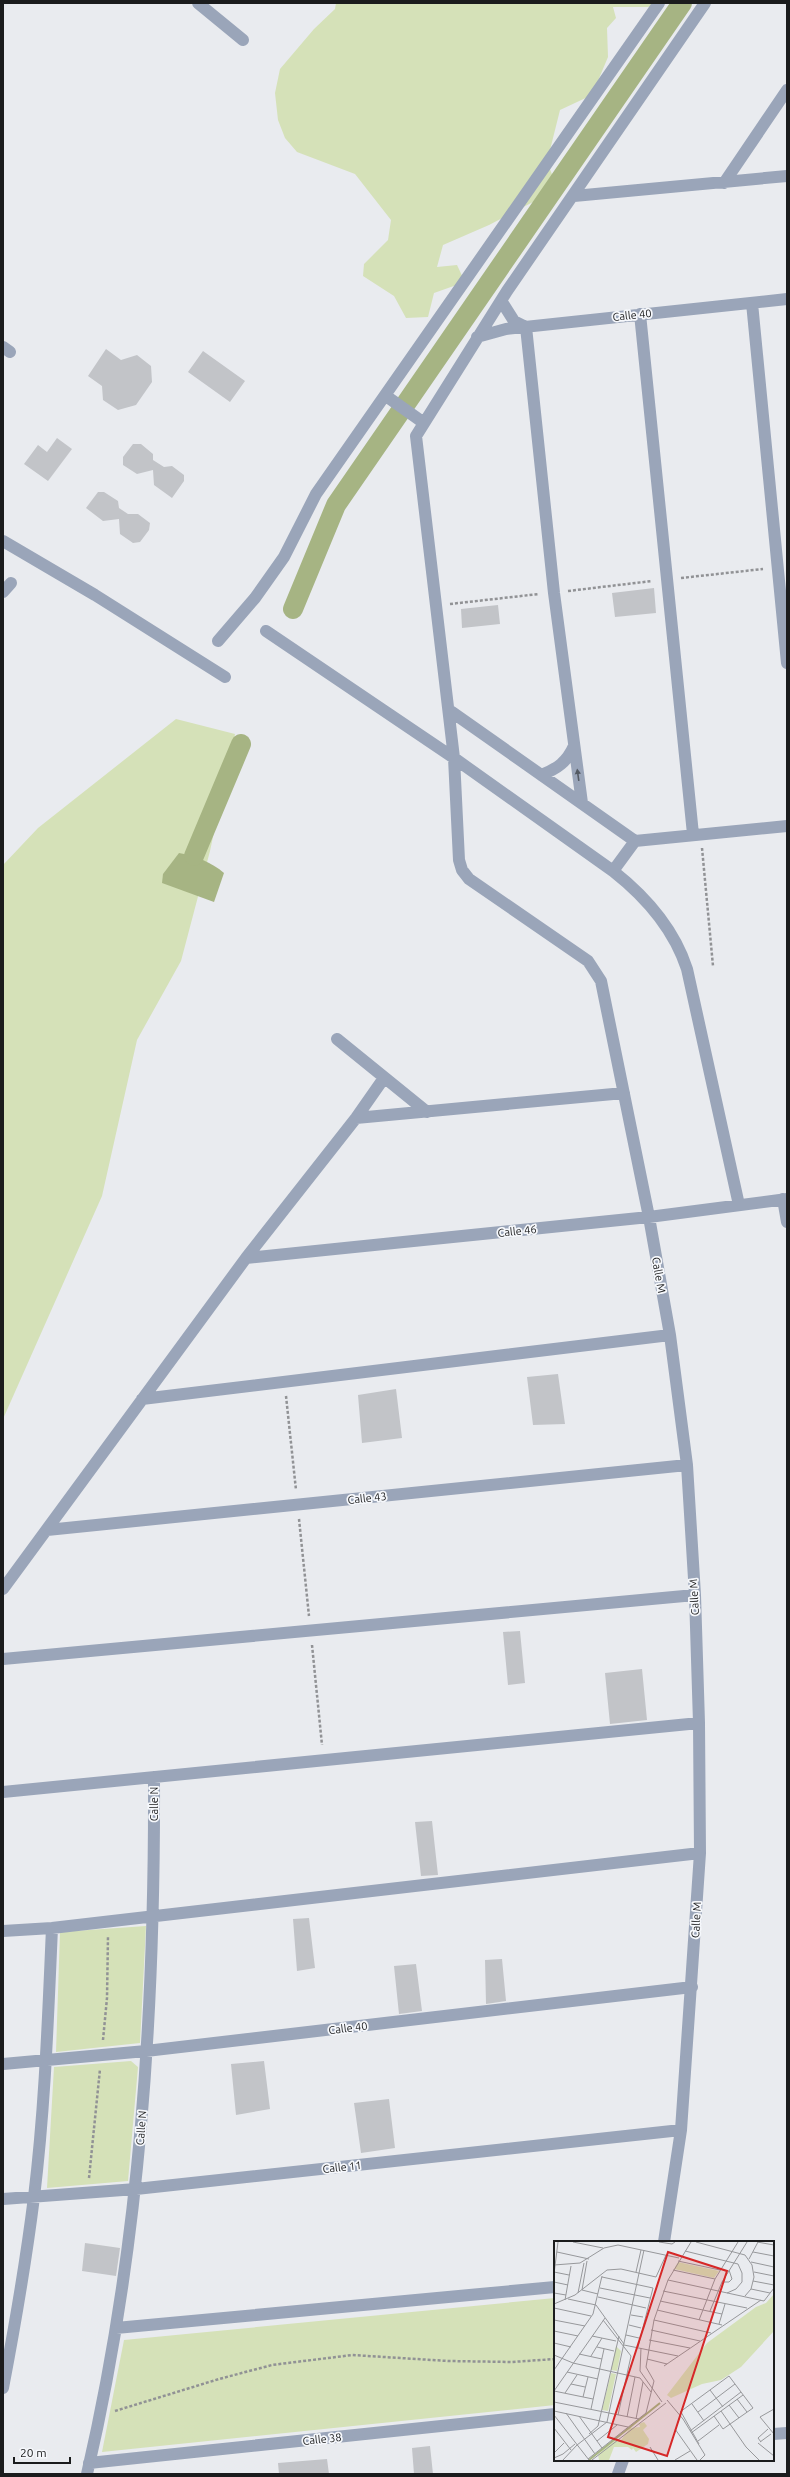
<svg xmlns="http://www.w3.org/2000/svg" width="790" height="2477" viewBox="0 0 790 2477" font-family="Ubuntu,sans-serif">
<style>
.green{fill:#d5e1b8}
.water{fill:#a6b483}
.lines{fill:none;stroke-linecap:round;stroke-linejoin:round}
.canal{stroke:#a6b483;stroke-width:20}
.building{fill:#c2c4c8}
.path{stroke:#919295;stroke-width:2.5;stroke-dasharray:3 2;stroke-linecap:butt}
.minor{stroke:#9aa5b9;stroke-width:12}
.oneway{fill:#545a63}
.labels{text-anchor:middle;stroke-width:3.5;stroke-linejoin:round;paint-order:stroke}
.street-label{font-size:11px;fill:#1b1c1d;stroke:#f6f8fc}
.inset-river{fill:none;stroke:#a6b483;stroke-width:2}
.inset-road{fill:none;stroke:#97989b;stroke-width:1}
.view{fill:#d62828;fill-opacity:0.15;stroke:#d62828;stroke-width:2}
.inset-edge{fill:none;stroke:#1b1c1d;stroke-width:2}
</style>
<rect width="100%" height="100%" fill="#e9ebef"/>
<path class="green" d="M 336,3 L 662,3 L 657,7 L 613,7 L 616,18 L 607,28 L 608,57 L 592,95 L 560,110 L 547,162 L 558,189 L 489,225 L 443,245 L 437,267 L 457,265 L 465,282 L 434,293 L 428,317 L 406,318 L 394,296 L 363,276 L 364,264 L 388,240 L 391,220 L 355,174 L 297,152 L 285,138 L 278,120 L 275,93 L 280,69 L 314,29 L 335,9 Z
M 176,719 L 235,734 L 210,851 L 181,961 L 137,1040 L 102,1196 L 3,1419 L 3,865 L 38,828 Z
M 146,1926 L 140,2043 L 56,2052 L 60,1932 Z
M 131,2061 L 138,2067 L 128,2181 L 47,2188 L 54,2067 Z
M 555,2298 L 555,2405 L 102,2452 L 124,2340 Z"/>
<path class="water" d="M 179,853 C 196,856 211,862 224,873 L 214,902 L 162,883 L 163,874 Z"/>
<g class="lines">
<path class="canal" d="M 293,609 L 336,505 L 682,3
M 194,856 L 241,744"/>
</g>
<path class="building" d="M 106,349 L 121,360 L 137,355 L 151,366 L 152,382 L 136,405 L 118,410 L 103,400 L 102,386 L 88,376 Z
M 203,351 L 245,381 L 230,402 L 188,372 Z
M 57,438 L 72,449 L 48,481 L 24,464 L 38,445 L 47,452 Z
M 133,444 L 141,444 L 153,454 L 153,460 L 164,467 L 172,466 L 184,475 L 184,481 L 172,498 L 154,485 L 153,470 L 137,474 L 123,465 L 123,457 Z
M 98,492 L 104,492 L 118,501 L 119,508 L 128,514 L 138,514 L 150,523 L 149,530 L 140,542 L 133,543 L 120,534 L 119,519 L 103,521 L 86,508 Z
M 654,588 L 656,613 L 615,617 L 612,593 Z
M 498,605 L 500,624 L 462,628 L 461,609 Z
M 558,1374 L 565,1424 L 533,1425 L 527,1377 Z
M 396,1389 L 402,1438 L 362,1443 L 358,1395 Z
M 520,1631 L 525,1683 L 508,1685 L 503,1632 Z
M 642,1669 L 647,1720 L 610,1724 L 605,1673 Z
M 432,1821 L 438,1875 L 421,1876 L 415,1822 Z
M 309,1918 L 315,1968 L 297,1971 L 293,1919 Z
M 502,1959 L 506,2001 L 486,2004 L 485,1960 Z
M 416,1964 L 422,2011 L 399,2014 L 394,1966 Z
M 264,2061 L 270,2109 L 236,2115 L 231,2064 Z
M 389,2099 L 395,2148 L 361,2153 L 354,2103 Z
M 85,2243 L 120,2248 L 116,2276 L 82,2271 Z
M 430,2446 L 433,2474 L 414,2474 L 412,2448 Z
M 327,2459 L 329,2474 L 279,2474 L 278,2463 Z"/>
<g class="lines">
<path class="path" d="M 681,578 L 763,569
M 568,591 L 652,581
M 450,604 L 539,594
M 702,848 L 713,966
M 286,1396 L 296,1490
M 299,1519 L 309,1616
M 312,1645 L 322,1745
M 103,2040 L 107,1998 L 108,1936
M 89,2178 L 100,2069
M 115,2411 L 219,2379 L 272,2365 L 352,2355 L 448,2361 L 512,2362 L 555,2359"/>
<path class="minor" d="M 198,3 L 243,40
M 724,183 L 787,90
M 574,196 L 787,176
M 502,302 L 514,321 L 526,327 L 554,593 L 582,803
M 752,303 L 787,663
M 640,314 L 693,834
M 477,337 L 506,329 L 787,299
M 3,347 L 10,352
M 386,396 L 424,423
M 3,541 L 95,595 L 225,677
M 3,592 L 11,583
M 266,631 L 454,758 L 613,871 C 646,897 674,929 687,969 L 739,1205
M 218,641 L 255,598 L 284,557 L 316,494 L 659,3
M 449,710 L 635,841 L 787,826
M 541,775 C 557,769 567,762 574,746
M 613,871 L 635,841
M 337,1039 L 427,1112
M 356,1118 L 624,1093
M 783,1199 L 787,1222
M 246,1258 L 649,1217 L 787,1199
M 142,1399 L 670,1335
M 47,1530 L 687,1465
M 3,1589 L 246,1258 L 356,1118 L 384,1078
M 3,1659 L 695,1595
M 3,1792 L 699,1723
M 3,1931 L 52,1928 L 700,1853
M 3,2064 L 146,2051 L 692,1987
M 3,2199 L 136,2189 L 681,2130
M 664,2242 L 681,2130 L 700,1853 L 699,1723 L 695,1595 L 687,1465 L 670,1335 L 649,1217 L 601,981 L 588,961 L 469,879 L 462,870 L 459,860 L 454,758 L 416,436 L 507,291 L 705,3
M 116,2328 L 555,2287
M 3,2388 C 15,2325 26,2261 34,2197 C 45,2108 48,2017 52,1928
M 773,2434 L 787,2433
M 89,2463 L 555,2414
M 87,2474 C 140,2246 155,2011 154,1777
M 618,2474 L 623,2460"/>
</g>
<defs><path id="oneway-solid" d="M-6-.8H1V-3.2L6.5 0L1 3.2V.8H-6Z"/></defs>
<use class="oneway" href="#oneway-solid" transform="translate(578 775) rotate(-98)"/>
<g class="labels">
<g class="street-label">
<text transform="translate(632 315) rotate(-6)" y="4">Calle 40</text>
<text transform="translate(517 1231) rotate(-6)" y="4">Calle 46</text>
<text transform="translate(659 1275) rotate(80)" y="4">Calle M</text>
<text transform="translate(367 1498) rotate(-6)" y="4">Calle 43</text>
<text transform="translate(694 1597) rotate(-93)" y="4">Calle M</text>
<text transform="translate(154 1804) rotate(-90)" y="4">Calle N</text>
<text transform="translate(696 1920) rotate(-87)" y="4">Calle M</text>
<text transform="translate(348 2028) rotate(-7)" y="4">Calle 40</text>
<text transform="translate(141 2128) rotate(-86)" y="4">Calle N</text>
<text transform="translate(342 2167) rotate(-6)" y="4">Calle 11</text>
<text transform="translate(322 2439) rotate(-6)" y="4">Calle 38</text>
</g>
</g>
<g transform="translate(554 2241)">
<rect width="220" height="220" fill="#e9ebef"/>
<path d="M 124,21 L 165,30 L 160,37 L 120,28 ZM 220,53 L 220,90 L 187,126 L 167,139 L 148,143 L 117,157 L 113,154 L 153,102 L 202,66 L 212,62 ZM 62,105 L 67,110 L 63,130 L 57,129 ZM 57,132 L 62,133 L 54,170 L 48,169 ZM 90,181 L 93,185 L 89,189 L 95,198 L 94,203 L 82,211 L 79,207 L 78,209 L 74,206 L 60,206 L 55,219 L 45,219 L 44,214 L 50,207 L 62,199 L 67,199 L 76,187 L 86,186 L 85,183 Z" fill="#d5e1b8"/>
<path class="inset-river" d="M 35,219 L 106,162"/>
<path class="inset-road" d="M 19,1 L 49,7M 105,1 L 118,3 L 121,1M 142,1 L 191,14 L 198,24 L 200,36 L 197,48 L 191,55M 203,1 L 220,4M 131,10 L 184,23 L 188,32 L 188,41 L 182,48 L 173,52M 3,11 L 35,18M 199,11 L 220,15M 195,18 L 204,1M 33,20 L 28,49 L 44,53M 124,20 L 166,29M 197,21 L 220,26M 0,24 L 26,22 L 50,7 L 64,4 L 125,17M 119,29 L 161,38M 0,31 L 15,34M 82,31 L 87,9M 200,31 L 220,35M 0,33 L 4,1M 48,36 L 99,47 L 84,106M 114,39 L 210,60 L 220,47M 199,40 L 220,44M 0,41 L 14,44M 168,41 L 175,41 L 178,38 L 175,29M 46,47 L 96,57M 197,48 L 216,52M 109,50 L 193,67M 0,52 L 12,54M 24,52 L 30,22M 44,56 L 92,67M 14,58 L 42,64 L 70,103M 11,59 L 17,25M 106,60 L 168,73M 0,63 L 21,54 L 53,29 L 67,28 L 102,36 L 112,14M 0,67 L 37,75M 103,69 L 168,84M 156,70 L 168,41 L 193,1M 77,74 L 89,76M 0,79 L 31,85M 49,79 L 77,115 L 64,174M 100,79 L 157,92M 145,79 L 161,38 L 184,1M 165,83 L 171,63M 75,84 L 87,87M 97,89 L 146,100M 0,90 L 24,95M 72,94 L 85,97M 38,95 L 62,100M 95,99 L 136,107M 0,102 L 17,106M 70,104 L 124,115M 43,106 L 60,110M 87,107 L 86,130 L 108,161M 25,113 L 48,118M 0,114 L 19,122 L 86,137 L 97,151M 37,115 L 48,97M 93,118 L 113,123M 110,125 L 207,59M 0,129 L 39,73 L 48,35M 13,131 L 44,138M 17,143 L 31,146M 156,149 L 169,166M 0,150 L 51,77M 0,150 L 39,158M 11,152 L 23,134M 29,156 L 34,136M 183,158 L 193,171M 113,159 L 129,178 L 151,214 L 146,219M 0,161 L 85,178M 138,163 L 150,180M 175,164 L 185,177M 37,168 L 50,108M 220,168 L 206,176 L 220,193M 0,170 L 74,186M 167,170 L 192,206 L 205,219M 126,171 L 175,135 L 199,167 L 169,188 L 160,175M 127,171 L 145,203M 144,171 L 181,143M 12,172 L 41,213M 0,174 L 35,219M 25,175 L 48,207M 73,176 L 81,136M 82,178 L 89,141M 0,187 L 17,209M 121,188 L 143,219M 136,190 L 187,151M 137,192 L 189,154M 35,193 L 44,185 L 65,95M 43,200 L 63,184M 144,200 L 165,184M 206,201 L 217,193M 207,201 L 204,197 L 214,188M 204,202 L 220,215M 96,206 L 104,219M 0,212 L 10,202M 0,217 L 9,213 L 21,203M 34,218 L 92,172 L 100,140 L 92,126 L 100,79 L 114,39 L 137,1M 9,219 L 23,204 L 53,181 L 90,9M 38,219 L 112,162M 121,219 L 136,210"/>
<path class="view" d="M 114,11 L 173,30 L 113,215 L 54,196 Z"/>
<rect width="220" height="220" class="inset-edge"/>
</g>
<rect width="790" height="2477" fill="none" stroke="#1b1c1d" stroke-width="8"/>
<path d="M14 2457v6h56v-6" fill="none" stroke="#1b1c1d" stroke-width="2"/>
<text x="20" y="2457" font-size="12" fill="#1b1c1d" stroke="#f6f8fc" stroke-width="3" paint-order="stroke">20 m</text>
</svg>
